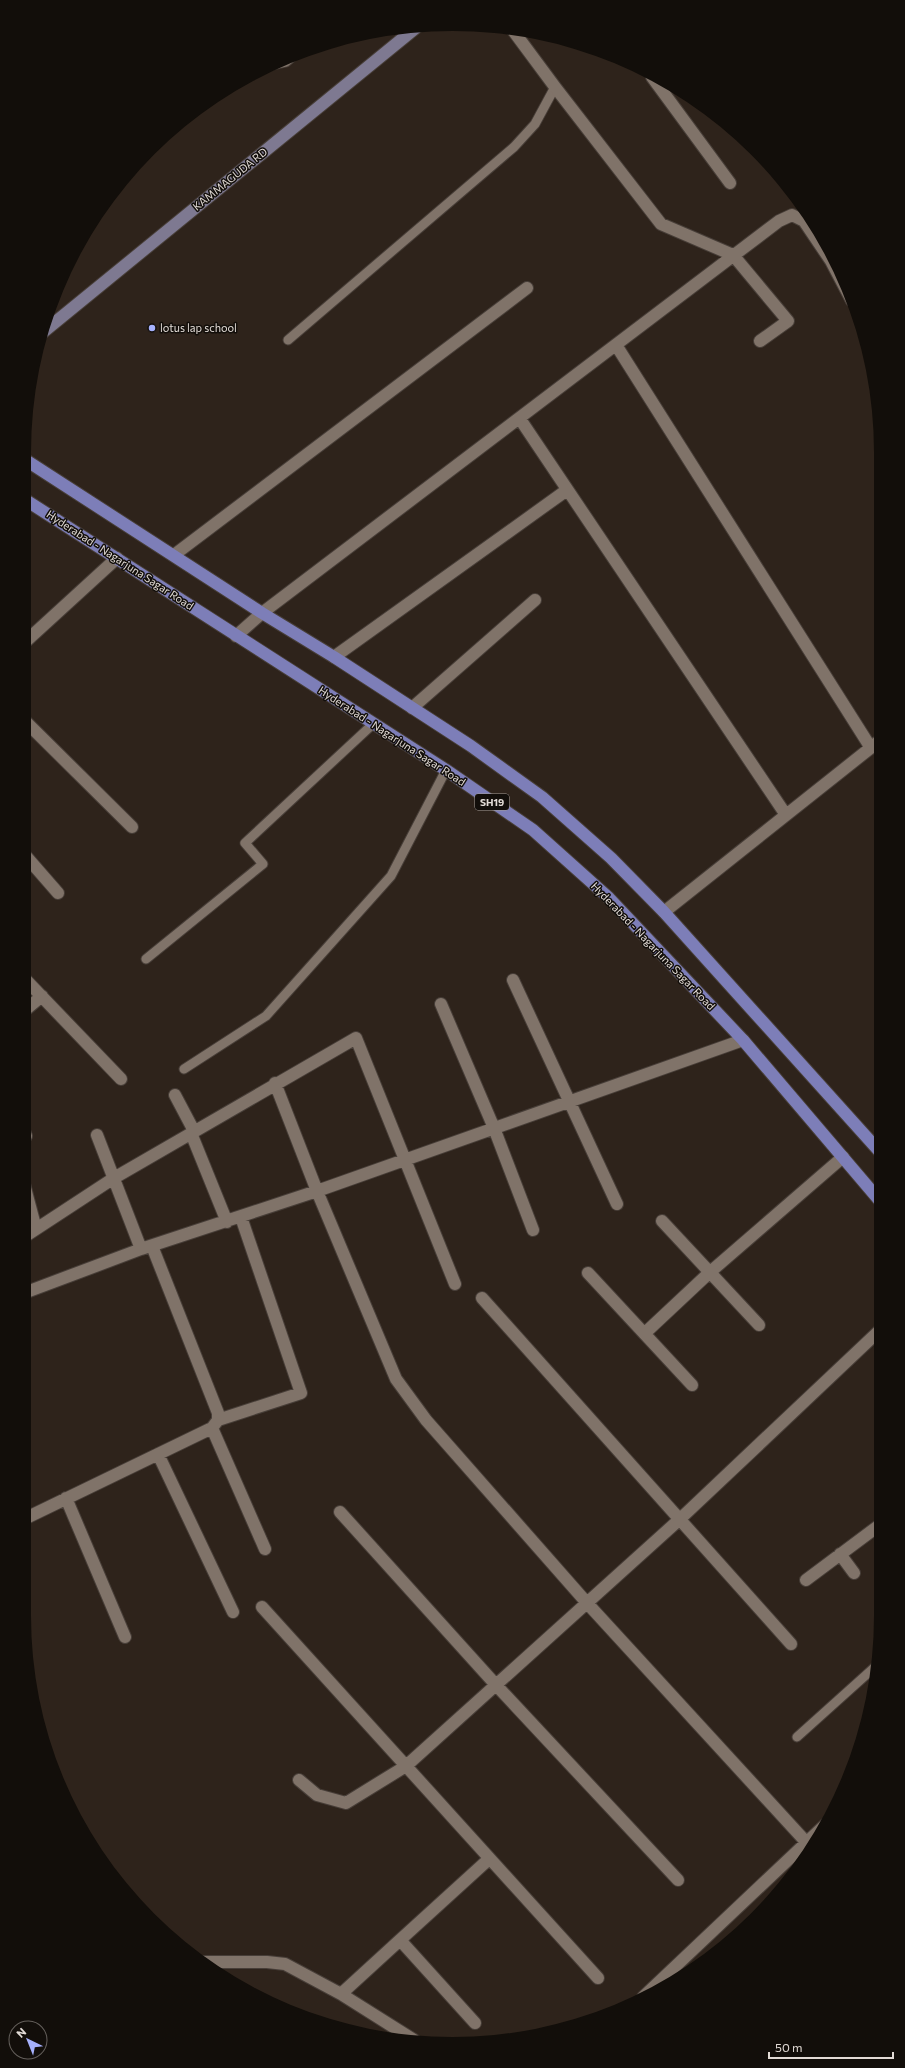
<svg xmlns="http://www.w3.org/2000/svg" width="905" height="2068" viewBox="0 0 905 2068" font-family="Commissioner,sans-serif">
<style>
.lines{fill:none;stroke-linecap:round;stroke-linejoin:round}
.lane-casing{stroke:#473e38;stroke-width:11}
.street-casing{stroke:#473e38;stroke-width:14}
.secondary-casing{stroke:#473e38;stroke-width:14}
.primary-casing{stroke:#473e38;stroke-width:14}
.lane{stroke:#807369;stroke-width:9}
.street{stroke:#807369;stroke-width:12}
.secondary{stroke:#7e7991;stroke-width:12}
.primary{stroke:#7d7eb8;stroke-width:12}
.poi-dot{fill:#a6b1fc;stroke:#120e0a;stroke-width:1.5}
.labels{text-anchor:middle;stroke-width:3;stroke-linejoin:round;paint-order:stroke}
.shield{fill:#120e0a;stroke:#a49e99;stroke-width:1}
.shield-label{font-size:10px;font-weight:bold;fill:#e2dbd6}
.street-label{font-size:11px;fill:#e2dbd6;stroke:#120e0a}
.poi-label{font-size:11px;fill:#e2dbd6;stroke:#120e0a;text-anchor:start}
</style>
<rect width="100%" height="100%" fill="#2e231b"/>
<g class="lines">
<g class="lane-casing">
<path id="lane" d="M 268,66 L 286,62 L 292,57
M 288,340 L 514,147 L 535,124 L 555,87
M 146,959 L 263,864 L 245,843 L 373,724
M 184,1069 L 266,1016 L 391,876 L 446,770
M 797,1737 L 876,1666"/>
</g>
<g class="street-casing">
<path id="street" d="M 512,29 L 555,87 L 661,224 L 733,255 L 788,321 L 760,341
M 652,77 L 730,183
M 616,345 L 871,748
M 520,419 L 786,815
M 174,555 L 527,288
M 236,636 L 262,613 L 779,221 L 792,215 L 804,221 L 831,261 L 852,301
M 24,643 L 117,558
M 334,657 L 567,490
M 412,708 L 535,600
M 24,720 L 132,827
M 24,854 L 58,893
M 664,912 L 878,742
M 24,978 L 121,1079
M 513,980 L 617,1204
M 441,1004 L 494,1128 L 533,1230
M 24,1011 L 42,996
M 275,1083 L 317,1191 L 396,1379 L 426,1420 L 587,1603 L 807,1843
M 175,1095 L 194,1131
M 191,1133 L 227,1222
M 97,1135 L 141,1249
M 24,1139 L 26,1136 L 24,1131
M 24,1184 L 36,1229
M 662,1221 L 759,1325
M 24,1237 L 114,1178 L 356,1038 L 455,1284
M 588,1273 L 692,1385
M 24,1293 L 141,1249 L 317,1191 L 743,1040
M 482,1298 L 791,1644
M 645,1333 L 709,1273 L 843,1157
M 218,1420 L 301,1393 L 241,1217
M 212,1428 L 265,1549
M 158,1454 L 233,1612
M 66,1498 L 125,1637
M 340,1512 L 496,1685 L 678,1880
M 24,1519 L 212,1428 L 218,1420 L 218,1413 L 152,1246
M 840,1554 L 854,1573
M 806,1580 L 881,1524
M 262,1607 L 598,1978
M 24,1608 L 24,1603
M 299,1780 L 317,1795 L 346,1803 L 406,1766 L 680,1519 L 880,1330
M 202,1962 L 267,1962 L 285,1964 L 341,1994 L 414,2040
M 341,1994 L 400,1940
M 643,1997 L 826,1824
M 475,2023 L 400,1940 L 489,1859"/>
</g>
<g class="secondary-casing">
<path id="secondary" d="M 42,333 L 418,26"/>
</g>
<g class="primary-casing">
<path id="primary" d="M 24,459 L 262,613 L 334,657 L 471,746 L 542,797 L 611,858 L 664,912 L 880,1152
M 24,499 L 446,770 L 533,830 L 609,898 L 743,1040 L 880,1201"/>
</g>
<use href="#lane" class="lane"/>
<use href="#street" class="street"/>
<use href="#secondary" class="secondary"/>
<use href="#primary" class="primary"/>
</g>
<circle class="poi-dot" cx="152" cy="328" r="4"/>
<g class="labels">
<rect class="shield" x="475" y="794" width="34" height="16" rx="3"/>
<g class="shield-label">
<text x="492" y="806">SH19</text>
</g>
<g class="street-label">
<text transform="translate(230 179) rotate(-39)" y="4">KAMMAGUDA RD</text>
<text transform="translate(120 560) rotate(33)" y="4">Hyderabad - Nagarjuna Sagar Road</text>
<text transform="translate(392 736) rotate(33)" y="4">Hyderabad - Nagarjuna Sagar Road</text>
<text transform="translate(653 946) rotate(46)" y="4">Hyderabad - Nagarjuna Sagar Road</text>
</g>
<g class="poi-label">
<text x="160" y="332">lotus lap school</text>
</g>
</g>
<path d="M0 0H905V2068H0ZM452 31H453A421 421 0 0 1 874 452V1616A421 421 0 0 1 453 2037H452A421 421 0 0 1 31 1616V452A421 421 0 0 1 452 31Z" fill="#120e0a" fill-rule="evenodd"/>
<g transform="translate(28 2040) rotate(317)"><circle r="19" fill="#120e0a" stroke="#65605c"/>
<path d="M0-3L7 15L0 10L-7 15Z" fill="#a6b1fc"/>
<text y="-6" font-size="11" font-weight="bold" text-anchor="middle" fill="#e2dbd6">N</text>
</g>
<path d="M769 2052v6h124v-6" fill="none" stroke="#e2dbd6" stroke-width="2"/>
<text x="775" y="2052" font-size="12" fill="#e2dbd6" stroke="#120e0a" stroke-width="3" paint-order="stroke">50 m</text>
</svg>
